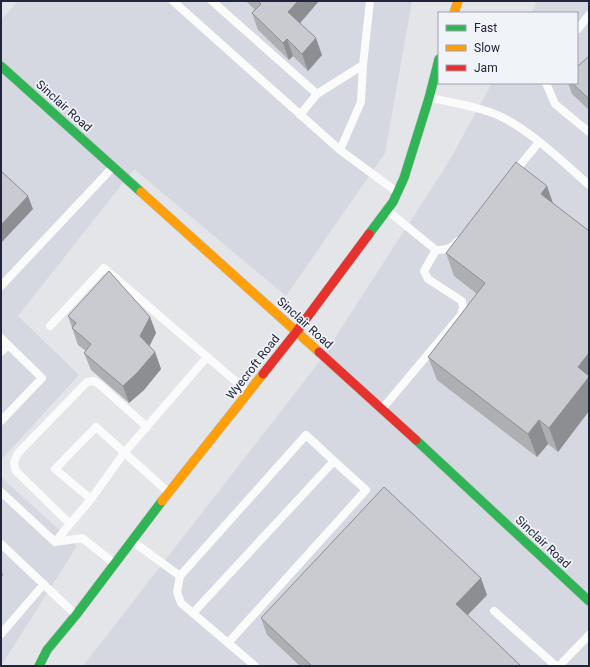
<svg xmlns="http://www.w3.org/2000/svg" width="590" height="667" viewBox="0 0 590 667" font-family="Roboto,sans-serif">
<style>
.built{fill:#d5d8e0}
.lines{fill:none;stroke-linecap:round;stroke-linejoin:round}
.fast-casing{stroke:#bfc1c8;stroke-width:10}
.slow-casing{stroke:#bfc1c8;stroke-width:10}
.jam-casing{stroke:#bfc1c8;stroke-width:10}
.lane{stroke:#fbfbfc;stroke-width:8}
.fast{stroke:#30b455;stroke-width:9}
.slow{stroke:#ff9f0a;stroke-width:9}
.jam{stroke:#e5322d;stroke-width:9}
.wall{fill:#adafb3}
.shaded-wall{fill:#8d8e92}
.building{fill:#c9cbd0;stroke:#8d8e92}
.labels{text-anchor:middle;stroke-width:3.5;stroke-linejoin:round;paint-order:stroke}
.street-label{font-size:12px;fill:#20243c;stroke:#f0f3f8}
</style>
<rect width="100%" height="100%" fill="#e3e5e8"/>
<path class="built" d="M 18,1 L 412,1 L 385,153 L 286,296 L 134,169 L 18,316 L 79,375 L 1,460 L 1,20 Z
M 537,1 L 589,1 L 589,666 L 83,666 L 320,361 L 448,163 L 492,83 L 577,83 L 577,13 L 531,13 Z
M 1,477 L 77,546 L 1,666 Z"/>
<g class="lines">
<g class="fast-casing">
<path id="fast" d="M 1,66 L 141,192
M 369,234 L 393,202 L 404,178 L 429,98 L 439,59
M 416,440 L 589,601
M 39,666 L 47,650 L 76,615 L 162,501"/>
</g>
<g class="slow-casing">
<path id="slow" d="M 454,13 L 458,1
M 141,192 L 319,352
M 162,501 L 263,374"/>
</g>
<g class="jam-casing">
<path id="jam" d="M 319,352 L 416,440
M 263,374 L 297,331 L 369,234"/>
</g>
<path class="lane" d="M 173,1 L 340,150 L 397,192
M 212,1 L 317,94
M 577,30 L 589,15
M 546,83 L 555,104 L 589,132
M 430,98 C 450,102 470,105 490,112 C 524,124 562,161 589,185
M 300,115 L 317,94 L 363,65 L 370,1
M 340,150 L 361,102 L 363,65
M 513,174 L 539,142
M 388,211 L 436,250 C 445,250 452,249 458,241
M 1,286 L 113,167
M 50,326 L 104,268 L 248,392
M 1,338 L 42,378 L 1,421
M 1,352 L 8,345
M 382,409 L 461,315 L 463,308 L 462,301 L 428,279 L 424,271 L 436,250
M 1,492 L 55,542 L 82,538 L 114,563
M 91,499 L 55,469 L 96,427 L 168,492
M 70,524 L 16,471 C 12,463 15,459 19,452 L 87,382 L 94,381 L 100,385 L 147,427
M 132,541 L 180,576 L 177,592 L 181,603 L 255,666
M 55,542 L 91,499 L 124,453 L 207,357
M 1,544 L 76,615
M 180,576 L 306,435 L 334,461
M 494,611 L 556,666
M 193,613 L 334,461 L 366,490 L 228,643
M 1,634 L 44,584
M 559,666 L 589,635"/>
<use href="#fast" class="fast"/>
<use href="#slow" class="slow"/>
<use href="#jam" class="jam"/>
</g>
<path class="wall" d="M 246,1 L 319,1 L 300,23 L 322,55 L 308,71 L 293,56 L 289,60 L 258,30 L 252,13 L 255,10 Z
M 589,56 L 589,110 L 572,94 L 568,83 L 577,83 Z
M 553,204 L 589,231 L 589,411 L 558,452 L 548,444 L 537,457 L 437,380 L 428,357 L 477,294 L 454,276 L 446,253 Z
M 68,316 L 150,317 L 156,333 L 149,346 L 155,352 L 161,369 L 144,390 L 129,403 L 91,370 L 84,353 L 86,351 L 78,345 Z
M 487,595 L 467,615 L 521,666 L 300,666 L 267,635 L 261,618 Z"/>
<path class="shaded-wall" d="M 298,1 L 319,1 L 295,29 L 288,12 Z
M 316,38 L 322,55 L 308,71 L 302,54 Z
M 287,39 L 293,56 L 289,60 L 283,43 Z
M 547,186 L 555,209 L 541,194 Z
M 28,196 L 33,209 L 1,243 L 1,225 Z
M 150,317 L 156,333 L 146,353 L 140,336 Z
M 155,352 L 161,369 L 144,390 L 129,403 L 123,386 Z
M 589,353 L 589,411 L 558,452 L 549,428 L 578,367 Z
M 539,420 L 548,444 L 537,457 L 528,434 Z
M 1,570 L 3,575 L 1,577 Z
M 481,578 L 487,595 L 462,621 L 456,604 Z"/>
<path class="building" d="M 258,1 L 298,1 L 288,12 L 316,38 L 302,54 L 287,39 L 283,43 L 252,13 L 261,4 Z
M 589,56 L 589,99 L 572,83 L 577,83 L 577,67 Z
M 516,162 L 547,186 L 541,194 L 589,231 L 589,353 L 578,367 L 589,376 L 589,377 L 549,428 L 539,420 L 528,434 L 428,357 L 485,283 L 446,253 Z
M 1,171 L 28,196 L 1,225 Z
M 109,271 L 150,317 L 140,336 L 155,352 L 137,373 L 123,386 L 84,353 L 91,344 L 72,328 L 76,323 L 68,316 Z
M 384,487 L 481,578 L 456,604 L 521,666 L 312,666 L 261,618 Z"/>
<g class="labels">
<g class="street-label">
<text transform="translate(64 106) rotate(42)" y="4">Sinclair Road</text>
<text transform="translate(305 323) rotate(42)" y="4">Sinclair Road</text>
<text transform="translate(253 367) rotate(-52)" y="4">Wyecroft Road</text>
<text transform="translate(543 542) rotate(43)" y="4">Sinclair Road</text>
</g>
</g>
<rect width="590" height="667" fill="none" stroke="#20243c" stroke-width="4"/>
<rect x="438" y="12" width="140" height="72" fill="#f0f3f8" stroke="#9da0ad"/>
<rect x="446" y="25" width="20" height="6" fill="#30b455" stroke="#9da0ad"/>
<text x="474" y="32" font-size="12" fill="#20243c">Fast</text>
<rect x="446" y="45" width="20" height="6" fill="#ff9f0a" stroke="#9da0ad"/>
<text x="474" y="52" font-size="12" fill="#20243c">Slow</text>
<rect x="446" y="65" width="20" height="6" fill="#e5322d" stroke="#9da0ad"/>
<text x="474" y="72" font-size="12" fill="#20243c">Jam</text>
</svg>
